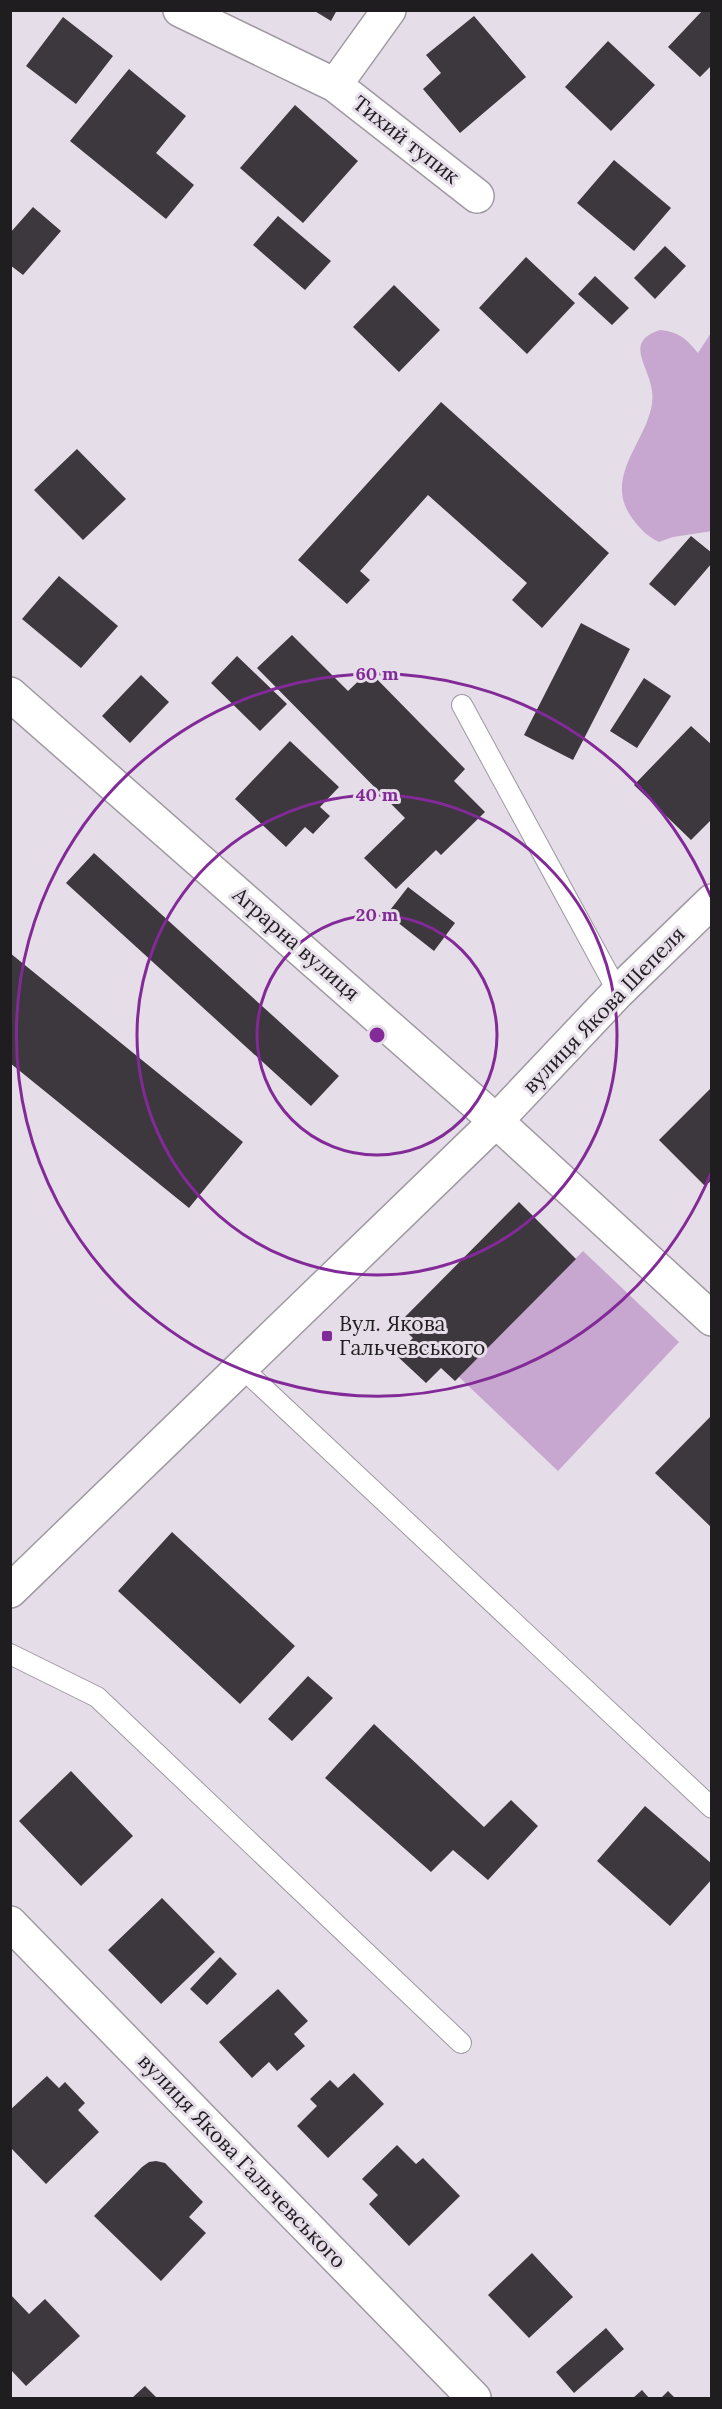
<svg xmlns="http://www.w3.org/2000/svg" width="722" height="2409" viewBox="0 0 722 2409" font-family="Lora,serif">
<style>
.green{fill:#c7a6cf}
.building{fill:#3d373e}
.lines{fill:none;stroke-linecap:round;stroke-linejoin:round}
.service-casing{stroke:#a099a2;stroke-width:22}
.minor-casing{stroke:#a099a2;stroke-width:36}
.service{stroke:#fff;stroke-width:20}
.minor{stroke:#fff;stroke-width:33}
.ring{fill:none;stroke:#822a97;stroke-width:3}
.poi-dot{fill:#822a97;stroke:#e5dde7;stroke-width:2}
.labels{text-anchor:middle;stroke-width:6;stroke-linejoin:round;paint-order:stroke}
.street-label{font-size:21px;fill:#201d21;stroke:#e5dde7}
.poi-label{font-size:21px;fill:#201d21;stroke:#e5dde7;text-anchor:start}
.centre{fill:#822a97;stroke:#e5dde7;stroke-width:3}
.ring-label{font-size:18px;text-anchor:middle;font-weight:bold;fill:#822a97;stroke:#e5dde7;stroke-width:6;stroke-linejoin:round;paint-order:stroke}
</style>
<rect width="100%" height="100%" fill="#e5dde7"/>
<path class="green" d="M 660,330 C 680,332 686,339 698,353 L 711,333 L 712,531 L 673,537 L 659,542 C 647,536 640,529 632,518 C 599,473 658,433 652,391 C 649,365 623,342 660,330 Z
M 583,1251 L 679,1342 L 558,1471 L 459,1377 Z"/>
<path class="building" d="M 313,10 L 337,10 L 331,21 Z
M 703,10 L 712,10 L 712,65 L 700,77 L 668,47 Z
M 474,16 L 526,77 L 460,133 L 423,89 L 441,73 L 426,55 Z
M 63,17 L 113,56 L 76,104 L 26,66 Z
M 608,41 L 655,85 L 611,131 L 565,87 Z
M 129,69 L 186,116 L 156,153 L 194,185 L 166,219 L 70,141 Z
M 295,105 L 358,161 L 303,223 L 240,168 Z
M 614,160 L 671,208 L 634,251 L 577,203 Z
M 33,207 L 61,231 L 23,275 L 10,265 L 10,233 Z
M 278,216 L 331,261 L 305,290 L 253,245 Z
M 665,246 L 686,266 L 655,299 L 634,278 Z
M 526,257 L 575,303 L 527,354 L 479,308 Z
M 595,276 L 629,308 L 612,325 L 578,294 Z
M 394,285 L 440,330 L 399,372 L 353,327 Z
M 441,402 L 609,553 L 542,628 L 512,600 L 527,583 L 428,495 L 360,571 L 370,580 L 347,604 L 298,560 Z
M 77,449 L 126,499 L 83,540 L 34,490 Z
M 691,536 L 712,553 L 712,563 L 675,606 L 649,584 Z
M 59,576 L 118,626 L 81,668 L 22,619 Z
M 581,623 L 630,649 L 573,760 L 524,735 Z
M 292,635 L 348,691 L 369,671 L 465,769 L 454,781 L 485,812 L 441,855 L 436,850 L 396,889 L 364,858 L 405,818 L 257,668 Z
M 237,656 L 287,704 L 260,731 L 211,683 Z
M 141,675 L 169,702 L 130,743 L 102,716 Z
M 644,678 L 671,696 L 637,748 L 610,731 Z
M 691,726 L 712,745 L 712,766 L 710,768 L 712,770 L 712,819 L 691,840 L 634,785 Z
M 290,741 L 339,787 L 320,807 L 330,816 L 313,834 L 305,827 L 286,847 L 235,799 Z
M 94,853 L 339,1076 L 311,1106 L 66,883 Z
M 408,887 L 455,923 L 434,951 L 387,914 Z
M 10,953 L 243,1142 L 189,1208 L 10,1063 Z
M 712,1087 L 712,1180 L 705,1186 L 659,1140 Z
M 519,1202 L 576,1259 L 455,1381 L 441,1368 L 426,1383 L 396,1355 L 413,1338 L 398,1324 Z
M 712,1415 L 712,1528 L 655,1473 Z
M 172,1532 L 295,1646 L 240,1704 L 118,1591 Z
M 308,1676 L 333,1698 L 292,1741 L 268,1719 Z
M 374,1724 L 484,1827 L 511,1800 L 538,1826 L 488,1880 L 453,1850 L 431,1872 L 325,1778 Z
M 71,1771 L 133,1836 L 81,1886 L 19,1821 Z
M 645,1806 L 712,1864 L 712,1879 L 670,1926 L 597,1861 Z
M 162,1898 L 215,1952 L 161,2004 L 108,1950 Z
M 220,1957 L 237,1974 L 207,2005 L 190,1989 Z
M 278,1989 L 308,2021 L 294,2034 L 305,2046 L 277,2071 L 269,2062 L 252,2078 L 219,2042 Z
M 354,2073 L 384,2104 L 328,2158 L 297,2126 L 317,2106 L 310,2099 L 330,2080 L 338,2088 Z
M 47,2076 L 59,2088 L 65,2082 L 85,2103 L 78,2110 L 99,2132 L 46,2184 L 10,2147 L 10,2110 Z
M 397,2145 L 416,2164 L 423,2158 L 460,2196 L 409,2246 L 369,2204 L 378,2195 L 362,2179 Z
M 156,2161 L 165,2163 L 203,2202 L 189,2217 L 206,2233 L 161,2281 L 94,2216 L 142,2167 L 149,2162 Z
M 532,2253 L 573,2297 L 529,2338 L 488,2295 Z
M 10,2294 L 29,2314 L 45,2299 L 80,2336 L 26,2386 L 10,2369 Z
M 606,2328 L 624,2349 L 574,2393 L 556,2372 Z
M 145,2386 L 157,2398 L 132,2398 Z
M 642,2390 L 649,2398 L 633,2398 Z
M 668,2391 L 675,2398 L 661,2398 Z"/>
<g class="lines">
<g class="service-casing">
<path id="service" d="M 462,705 L 618,992
M 241,1367 L 712,1808
M 10,1654 L 97,1697 L 461,2043"/>
</g>
<g class="minor-casing">
<path id="minor" d="M 180,10 L 335,85 L 477,196
M 335,85 L 389,10
M 10,694 L 496,1121 L 712,1319
M 10,1591 L 496,1121 L 618,992 L 712,901
M 10,1923 L 474,2398"/>
</g>
<use href="#service" class="service"/>
<use href="#minor" class="minor"/>
</g>
<g class="ring">
<circle cx="377" cy="1035" r="120"/>
<circle cx="377" cy="1035" r="240"/>
<path d="M711 1173A361 361 0 1 1 711 897"/>
</g>
<rect class="poi-dot" x="321" y="1330" width="12" height="12" rx="3"/>
<g class="labels">
<g class="street-label">
<text transform="translate(406 140) rotate(38)" y="7">Тихий тупик</text>
<text transform="translate(296 944) rotate(41)" y="7">Аграрна вулиця</text>
<text transform="translate(604 1010) rotate(-46)" y="7">вулиця Якова Шепеля</text>
<text transform="translate(242 2161) rotate(46)" y="7">вулиця Якова Гальчевського</text>
</g>
<g class="poi-label">
<text x="339" y="1331">Вул. Якова<tspan x="339" dy="24">Гальчевського</tspan></text>
</g>
</g>
<circle cx="377" cy="1035" r="9" class="centre"/>
<g class="ring-label">
<text x="377" y="680">60 m</text>
<text x="377" y="801">40 m</text>
<text x="377" y="921">20 m</text>
</g>
<rect width="722" height="2409" fill="none" stroke="#201d21" stroke-width="24"/>
</svg>
